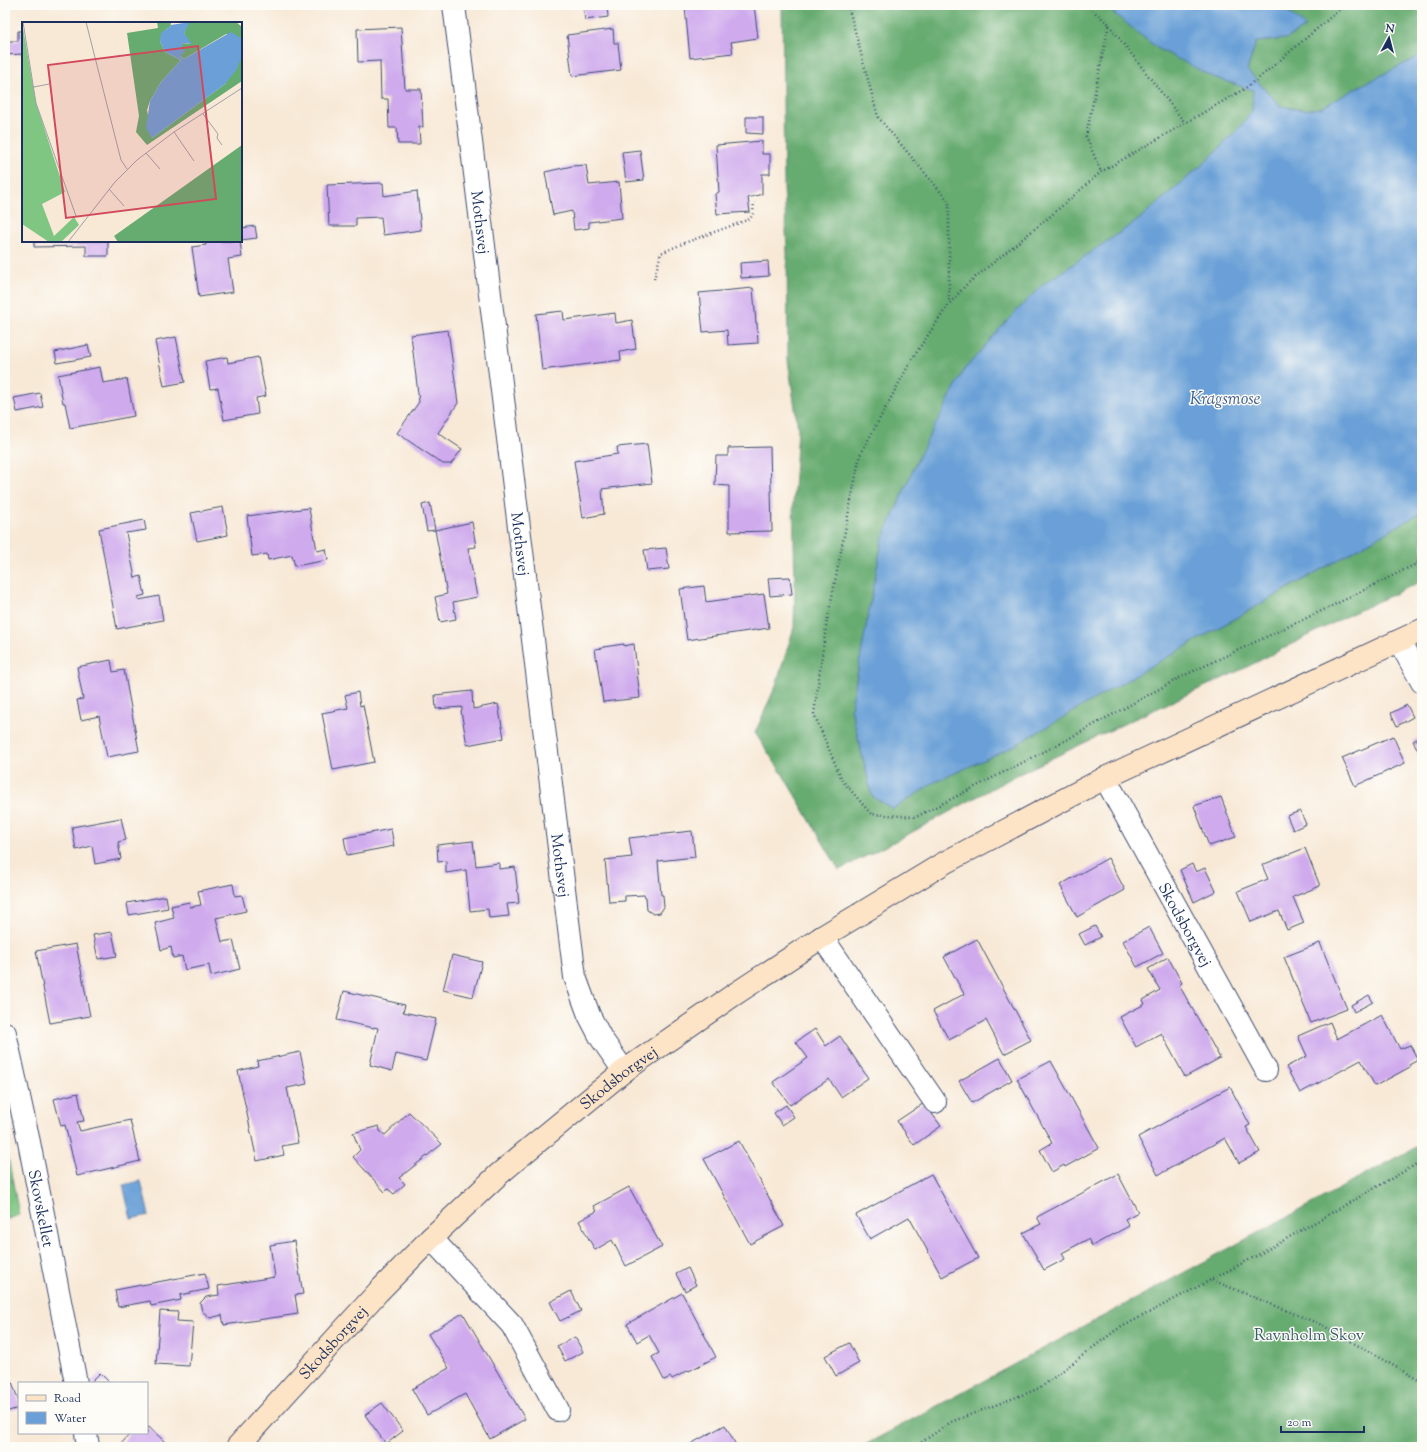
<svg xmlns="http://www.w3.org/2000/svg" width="1427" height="1452" viewBox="0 0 1427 1452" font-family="'Sorts Mill Goudy',serif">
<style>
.green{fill:#7ec682;stroke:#4c7a70}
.forest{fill:#66ab70;stroke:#406d67}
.water{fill:#6aa0d7;stroke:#42689a}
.building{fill:#cfaaed}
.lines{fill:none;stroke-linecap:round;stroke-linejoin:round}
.street-casing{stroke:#3c4b70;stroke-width:24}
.secondary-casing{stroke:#3c4b70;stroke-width:24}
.path{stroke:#3c4b70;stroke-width:2.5;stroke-dasharray:1 3;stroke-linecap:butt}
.street{stroke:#fff;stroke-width:22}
.secondary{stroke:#fee4c6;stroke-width:22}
.labels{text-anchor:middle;stroke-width:3;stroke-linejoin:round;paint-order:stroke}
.street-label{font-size:16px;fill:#1b2f5e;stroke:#fdfcf7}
.park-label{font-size:16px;fill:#395c69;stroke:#fdfcf7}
.water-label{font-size:17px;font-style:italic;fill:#3b5c8e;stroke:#fdfcf7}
.inset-road{fill:none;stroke:#a09fa7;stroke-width:1}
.view{fill:#d1495b;fill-opacity:0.15;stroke:#d1495b;stroke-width:2}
.inset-edge{fill:none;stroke:#1b2f5e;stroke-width:2}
</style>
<rect width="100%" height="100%" fill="#fdfcf7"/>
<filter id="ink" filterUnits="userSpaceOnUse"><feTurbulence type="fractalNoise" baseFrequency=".025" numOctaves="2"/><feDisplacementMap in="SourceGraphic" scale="8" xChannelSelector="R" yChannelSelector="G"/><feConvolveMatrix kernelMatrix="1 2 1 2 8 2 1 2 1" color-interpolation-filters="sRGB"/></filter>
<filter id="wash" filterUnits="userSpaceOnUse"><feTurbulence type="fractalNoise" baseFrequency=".012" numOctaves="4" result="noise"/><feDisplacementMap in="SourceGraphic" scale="16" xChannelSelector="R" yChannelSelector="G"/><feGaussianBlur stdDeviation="0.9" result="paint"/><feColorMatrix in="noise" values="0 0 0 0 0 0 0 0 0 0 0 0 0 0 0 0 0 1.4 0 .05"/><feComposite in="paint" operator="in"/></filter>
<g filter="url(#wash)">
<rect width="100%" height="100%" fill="#f8e9d7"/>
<path class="green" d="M 5,1141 L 19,1215 L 5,1220 Z"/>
<path class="forest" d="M 782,5 L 1110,5 L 1111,11 L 1213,77 L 1253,90 L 1252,111 L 1240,127 L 1209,159 L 1137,221 L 1041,286 L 920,454 L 882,541 L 851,708 L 872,796 L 893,809 L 935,782 L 1012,747 L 1146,669 L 1422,512 L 1422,581 L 1351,614 L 1243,669 L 1132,720 L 1015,776 L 907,835 L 839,870 L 783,775 L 755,733 L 776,685 L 794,627 L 795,583 L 793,505 L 798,429 L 788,360 L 787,252 L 784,187 Z
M 1280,5 L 1422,5 L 1422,55 L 1362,85 L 1321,108 L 1303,110 L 1281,106 L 1247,70 L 1256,42 L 1285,39 L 1306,27 Z
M 1422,1144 L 1422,1447 L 861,1447 Z"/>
<path class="water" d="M 1110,5 L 1280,5 L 1306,27 L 1285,39 L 1256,42 L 1247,70 L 1280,106 L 1303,110 L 1321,108 L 1362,85 L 1422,55 L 1422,512 L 1146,669 L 1012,747 L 935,782 L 893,809 L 872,796 L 851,708 L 882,541 L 920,454 L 948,401 L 964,370 L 1004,324 L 1041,286 L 1137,221 L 1209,159 L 1240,127 L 1252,111 L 1253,90 L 1213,77 L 1157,48 L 1111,11 Z
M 141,1181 L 149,1215 L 131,1219 L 123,1185 Z"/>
<g id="blocks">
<path class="building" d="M 583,5 L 607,5 L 608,17 L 585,20 Z
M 703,5 L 754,5 L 758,38 L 731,42 L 733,53 L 690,58 L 685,7 Z
M 401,27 L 405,89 L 421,89 L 423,127 L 419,127 L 420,144 L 398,144 L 397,128 L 389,128 L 388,99 L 381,99 L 380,61 L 358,62 L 357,29 Z
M 613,29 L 614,43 L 618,43 L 621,70 L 572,76 L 567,35 Z
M 18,31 L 23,31 L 23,54 L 5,55 L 5,41 L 18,41 Z
M 746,117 L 763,117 L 763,134 L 746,133 Z
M 762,141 L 762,154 L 770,154 L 770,174 L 762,174 L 762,194 L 748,198 L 750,212 L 717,214 L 715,194 L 719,192 L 716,145 Z
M 640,150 L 644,180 L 626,182 L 622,152 Z
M 586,165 L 589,185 L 619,182 L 622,218 L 589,222 L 589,228 L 574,230 L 572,211 L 553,215 L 545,172 L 572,166 Z
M 383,183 L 384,196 L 417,191 L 421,230 L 383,235 L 381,217 L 356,218 L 356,226 L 329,226 L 327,185 Z
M 255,226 L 257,238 L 241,240 L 241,228 Z
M 34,241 L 108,241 L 108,256 L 86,256 L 86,246 L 34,247 Z
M 205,241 L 240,241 L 242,257 L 228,259 L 233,292 L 199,297 L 192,247 L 206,245 Z
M 768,261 L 769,276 L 741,278 L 740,263 Z
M 753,288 L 756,323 L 757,323 L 758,343 L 728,345 L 727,330 L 703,332 L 699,293 Z
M 563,311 L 564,320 L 615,313 L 616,323 L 632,320 L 636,349 L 620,352 L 621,360 L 542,370 L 536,314 Z
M 448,330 L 458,403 L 438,433 L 462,449 L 451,464 L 443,464 L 397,433 L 419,402 L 411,335 Z
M 176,337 L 185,382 L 164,386 L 155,341 Z
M 88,345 L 91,357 L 57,363 L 55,352 Z
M 227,357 L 228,363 L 258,357 L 266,396 L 256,398 L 258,414 L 224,420 L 218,388 L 210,389 L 205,361 Z
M 100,367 L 103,383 L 127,379 L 134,416 L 70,428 L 65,403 L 63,403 L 58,375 Z
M 40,393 L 43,407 L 17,412 L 14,398 Z
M 647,444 L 652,483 L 602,489 L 604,514 L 583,518 L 574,461 L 618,454 L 617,447 Z
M 770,447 L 772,531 L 729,532 L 729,486 L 715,485 L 716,456 L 728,456 L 728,448 Z
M 430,503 L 435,530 L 472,522 L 476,547 L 468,548 L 477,597 L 453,602 L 456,619 L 440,622 L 435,597 L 447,594 L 435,530 L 427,531 L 422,505 Z
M 223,507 L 228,535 L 197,541 L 191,513 Z
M 309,508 L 314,539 L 315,539 L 317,551 L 326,549 L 328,560 L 295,566 L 292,555 L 268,560 L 267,554 L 252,556 L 247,516 Z
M 144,520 L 146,530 L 126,533 L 135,578 L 141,576 L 145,595 L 138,597 L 139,600 L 159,596 L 163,620 L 117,629 L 99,529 Z
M 666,548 L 669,569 L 647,571 L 644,550 Z
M 790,577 L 792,594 L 770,596 L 768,578 Z
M 704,586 L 706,602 L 764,594 L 769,628 L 687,640 L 680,589 Z
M 624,644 L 624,646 L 634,644 L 640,698 L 603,702 L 595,649 L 603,648 L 603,647 Z
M 111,660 L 113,672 L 124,670 L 139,751 L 107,757 L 99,716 L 81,720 L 77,700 L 83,699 L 77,667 Z
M 472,691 L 473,709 L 498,704 L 504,738 L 467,745 L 461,711 L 462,711 L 462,707 L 436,709 L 435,695 Z
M 358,692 L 360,706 L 363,705 L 374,762 L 333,770 L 322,713 L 348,708 L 345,695 Z
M 1407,705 L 1413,717 L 1397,726 L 1391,713 Z
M 1393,736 L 1405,763 L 1355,786 L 1342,758 Z
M 1421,737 L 1422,751 L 1419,752 L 1413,741 Z
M 1221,797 L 1236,837 L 1209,846 L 1194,806 Z
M 1300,811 L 1306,824 L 1293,830 L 1287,816 Z
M 121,818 L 126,840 L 118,842 L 121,859 L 95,864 L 92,846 L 76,850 L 72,827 Z
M 391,829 L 394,846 L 347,855 L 344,838 Z
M 692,831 L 695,857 L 658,861 L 661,895 L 663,895 L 664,907 L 660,913 L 653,914 L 647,910 L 646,897 L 645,897 L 644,895 L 625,896 L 625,901 L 609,902 L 605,860 L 632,857 L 629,838 Z
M 473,841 L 476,866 L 499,863 L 499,869 L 515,867 L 519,903 L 507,904 L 509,916 L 489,918 L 488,909 L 470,911 L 466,870 L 446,873 L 446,861 L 438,862 L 437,845 Z
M 1305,848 L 1320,886 L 1293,897 L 1304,923 L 1287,930 L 1279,911 L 1251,922 L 1238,891 L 1268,879 L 1262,865 Z
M 1108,858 L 1125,890 L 1077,917 L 1060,885 Z
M 1192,864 L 1196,872 L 1205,868 L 1216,891 L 1194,902 L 1180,870 Z
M 233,884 L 235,896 L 242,895 L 246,911 L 216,918 L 222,942 L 233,940 L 240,969 L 211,976 L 209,965 L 185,970 L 182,956 L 173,958 L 171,947 L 161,950 L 155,923 L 174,918 L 171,906 L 189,902 L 190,907 L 201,905 L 198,891 Z
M 166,896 L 168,908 L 129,915 L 127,903 Z
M 1095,926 L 1101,937 L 1085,945 L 1079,934 Z
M 1149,927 L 1163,953 L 1137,967 L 1123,941 Z
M 112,932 L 117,956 L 98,959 L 93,935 Z
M 977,939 L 1031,1040 L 1004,1054 L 986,1020 L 949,1040 L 933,1011 L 964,994 L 944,957 Z
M 1320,943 L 1347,1009 L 1311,1023 L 1284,957 Z
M 76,944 L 90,1016 L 50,1023 L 36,951 Z
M 452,955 L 482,962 L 473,997 L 443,990 Z
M 1168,957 L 1182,983 L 1179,985 L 1220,1058 L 1185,1077 L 1161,1033 L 1136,1047 L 1120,1017 L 1145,1004 L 1143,1000 L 1160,990 L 1148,969 Z
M 344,991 L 405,1005 L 403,1012 L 436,1019 L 426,1061 L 396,1054 L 392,1071 L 370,1065 L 378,1028 L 374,1027 L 374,1028 L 337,1020 Z
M 1369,995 L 1373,1002 L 1354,1012 L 1351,1005 Z
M 1382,1015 L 1400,1049 L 1410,1045 L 1418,1060 L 1409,1065 L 1410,1067 L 1375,1086 L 1361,1060 L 1300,1093 L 1286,1067 L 1307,1056 L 1298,1036 L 1330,1022 L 1337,1039 Z
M 815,1029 L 826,1046 L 840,1036 L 868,1078 L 841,1097 L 829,1079 L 790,1105 L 773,1082 L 808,1058 L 796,1042 Z
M 300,1052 L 307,1084 L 287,1088 L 298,1143 L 282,1146 L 284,1155 L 257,1161 L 238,1071 L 258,1066 L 257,1061 Z
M 1000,1058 L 1012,1080 L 972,1103 L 959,1081 Z
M 1051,1061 L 1099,1148 L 1065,1167 L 1064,1165 L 1052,1172 L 1040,1150 L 1052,1143 L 1017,1079 Z
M 1230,1087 L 1250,1125 L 1246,1127 L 1260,1152 L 1239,1163 L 1225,1138 L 1158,1175 L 1138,1137 Z
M 78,1093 L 84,1121 L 77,1122 L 80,1131 L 130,1120 L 140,1161 L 77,1176 L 65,1125 L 61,1126 L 54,1099 Z
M 924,1103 L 941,1126 L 914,1145 L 897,1121 Z
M 786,1105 L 794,1117 L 782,1125 L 774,1113 Z
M 409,1112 L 442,1144 L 399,1178 L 405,1184 L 394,1194 L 388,1189 L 385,1192 L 353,1157 L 360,1150 L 353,1133 L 379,1126 L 380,1131 L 385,1135 Z
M 739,1141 L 784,1226 L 750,1244 L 704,1159 Z
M 931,1174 L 978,1258 L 942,1277 L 909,1217 L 870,1239 L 856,1215 Z
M 1118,1174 L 1138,1212 L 1125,1219 L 1129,1226 L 1092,1246 L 1088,1239 L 1062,1253 L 1065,1259 L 1044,1270 L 1023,1233 L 1041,1224 L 1037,1217 Z
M 629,1187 L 662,1247 L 626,1266 L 612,1240 L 595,1250 L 579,1221 L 597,1211 L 594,1206 Z
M 294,1241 L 303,1294 L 295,1295 L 298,1314 L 224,1325 L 222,1315 L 210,1318 L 202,1311 L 200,1303 L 206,1297 L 219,1295 L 218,1286 L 275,1277 L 270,1245 Z
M 688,1268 L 696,1285 L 685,1291 L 676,1274 Z
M 205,1273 L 209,1289 L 180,1295 L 181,1300 L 151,1306 L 150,1301 L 118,1307 L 115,1290 Z
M 571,1291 L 581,1311 L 560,1321 L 550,1302 Z
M 682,1293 L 716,1357 L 689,1371 L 689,1370 L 672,1379 L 671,1377 L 664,1380 L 652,1357 L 659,1353 L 649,1335 L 637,1342 L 627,1324 Z
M 160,1311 L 178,1312 L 177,1321 L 193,1322 L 189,1366 L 156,1364 Z
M 463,1313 L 525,1419 L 490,1439 L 465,1394 L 427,1415 L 412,1389 L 449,1368 L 428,1334 Z
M 575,1337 L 583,1352 L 565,1361 L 557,1346 Z
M 849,1343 L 859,1363 L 836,1376 L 825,1356 Z
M 100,1373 L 110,1383 L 90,1383 Z
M 12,1382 L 19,1402 L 19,1408 L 5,1412 L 5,1384 Z
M 382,1403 L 403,1431 L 386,1444 L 365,1415 Z
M 725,1425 L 737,1447 L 685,1447 Z
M 149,1427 L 165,1442 L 160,1447 L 118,1447 L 131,1433 L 147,1433 L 147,1428 Z"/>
</g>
</g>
<g filter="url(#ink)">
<use href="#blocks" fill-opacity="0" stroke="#3c4b70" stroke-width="1"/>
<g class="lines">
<g class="street-casing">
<g id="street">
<path id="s1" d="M 454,5 L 575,977 L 589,1015 L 601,1038 L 624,1071"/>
<path d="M 1399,641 L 1422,682"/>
<path id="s2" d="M 1105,778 L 1266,1070"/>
<path d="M 822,937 L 935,1102"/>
<path id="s3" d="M 5,1033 L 29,1142 L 76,1383"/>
<path d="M 431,1238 L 512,1325 L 558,1410"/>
<path d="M 86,1433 L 88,1447"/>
</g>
</g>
<g class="secondary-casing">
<g id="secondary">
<path id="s4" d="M 237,1447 L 378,1292 L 431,1238 L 498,1175 L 530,1148 L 624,1071 L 732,996 L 822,937 L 944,863 L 1105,778 L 1422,630"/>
</g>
</g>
<path class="path" d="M 848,5 L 878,117 L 949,202 L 949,303
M 1086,5 L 1109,24 L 1086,136 L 1101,172
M 1345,5 L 1259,78 L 1244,89 L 1101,172 L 1048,218 L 967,284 L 949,304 L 912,359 L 860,455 L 826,627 L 814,714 L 842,780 L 871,814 L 916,817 L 1057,745 L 1181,677 L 1334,605 L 1422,561
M 1109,25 L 1185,123
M 654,279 L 661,253 L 687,242 L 750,219 L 753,214 L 754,202
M 1212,1280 L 1322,1325 L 1422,1382
M 915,1447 L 951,1422 L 1040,1388 L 1116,1330 L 1258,1255 L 1422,1161"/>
<use href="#street" class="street"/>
<use href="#secondary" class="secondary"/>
</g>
</g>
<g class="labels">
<g class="street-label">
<text dy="6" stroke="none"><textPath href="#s1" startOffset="219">Mothsvej</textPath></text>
<text dy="6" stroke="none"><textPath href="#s1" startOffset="543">Mothsvej</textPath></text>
<text dy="6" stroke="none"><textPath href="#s1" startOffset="867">Mothsvej</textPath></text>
<text dy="6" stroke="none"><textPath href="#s2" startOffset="167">Skodsborgvej</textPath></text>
<text dy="6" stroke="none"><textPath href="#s4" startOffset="532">Skodsborgvej</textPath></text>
<text dy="6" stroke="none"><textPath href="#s3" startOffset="179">Skovskellet</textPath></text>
<text dy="6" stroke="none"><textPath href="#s4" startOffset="142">Skodsborgvej</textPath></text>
</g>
<g class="park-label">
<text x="1309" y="1340">Ravnholm Skov</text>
</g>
<g class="water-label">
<text x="1225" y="404">Kragsmose</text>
</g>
</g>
<g transform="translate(22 22)">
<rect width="220" height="220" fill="#f8e9d7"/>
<path d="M 0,0 L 14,81 L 43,170 L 20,182 L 32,214 L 52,195 L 57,203 L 39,220 L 27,220 L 0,202 Z" fill="#7ec682"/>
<path d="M 135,0 L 147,0 L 149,4 L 142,9 L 138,19 L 143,30 L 159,38 L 139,60 L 128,79 L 125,88 L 130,116 L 203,62 L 220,33 L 220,59 L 125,123 L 114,110 L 117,94 L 105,11 L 136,6 ZM 167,0 L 214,0 L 220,5 L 220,17 L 204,12 L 162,37 L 158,34 L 158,26 L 161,21 L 168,22 L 162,11 ZM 220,123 L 220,220 L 96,220 L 92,214 Z" fill="#66ab70"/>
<path d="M 147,0 L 149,0 L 149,3 L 168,0 L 162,11 L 170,22 L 161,21 L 159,26 L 163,29 L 158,34 L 162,37 L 209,10 L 220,17 L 220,33 L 215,47 L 203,62 L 130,116 L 124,106 L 128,79 L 139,60 L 159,38 L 143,30 L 138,19 L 139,11 L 149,4 Z" fill="#6aa0d7"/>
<path class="inset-road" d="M 1,0 L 14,81 L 54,194M 64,0 L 99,138 L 105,147M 12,65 L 27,62M 181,92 L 196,112 L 195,116 L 200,123M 152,110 L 172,139M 124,131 L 138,147M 87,167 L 102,184M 46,220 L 93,160 L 115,138 L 152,110 L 220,66"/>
<path class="view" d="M 176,24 L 194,177 L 44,196 L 26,43 Z"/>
<rect width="220" height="220" class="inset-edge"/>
</g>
<rect width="1427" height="1452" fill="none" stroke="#fdfcf7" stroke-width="20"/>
<rect x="18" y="1382" width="130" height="52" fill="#fdfcf7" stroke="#a3aaba"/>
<rect x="26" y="1395" width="20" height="6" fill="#fee4c6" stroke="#a3aaba"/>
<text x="54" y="1402" font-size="12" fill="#1b2f5e">Road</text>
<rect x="26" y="1412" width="20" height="12" fill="#6aa0d7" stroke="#a3aaba"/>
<text x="54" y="1422" font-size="12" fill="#1b2f5e">Water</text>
<g transform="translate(1389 38) rotate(7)" stroke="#fdfcf7" stroke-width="3" paint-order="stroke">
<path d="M0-3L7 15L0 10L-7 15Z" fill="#1b2f5e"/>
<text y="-6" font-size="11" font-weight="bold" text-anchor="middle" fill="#1b2f5e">N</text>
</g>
<path d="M1281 1426v6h83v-6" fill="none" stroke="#1b2f5e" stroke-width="2"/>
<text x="1287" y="1426" font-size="12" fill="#1b2f5e" stroke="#fdfcf7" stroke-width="3" paint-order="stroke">20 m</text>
</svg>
